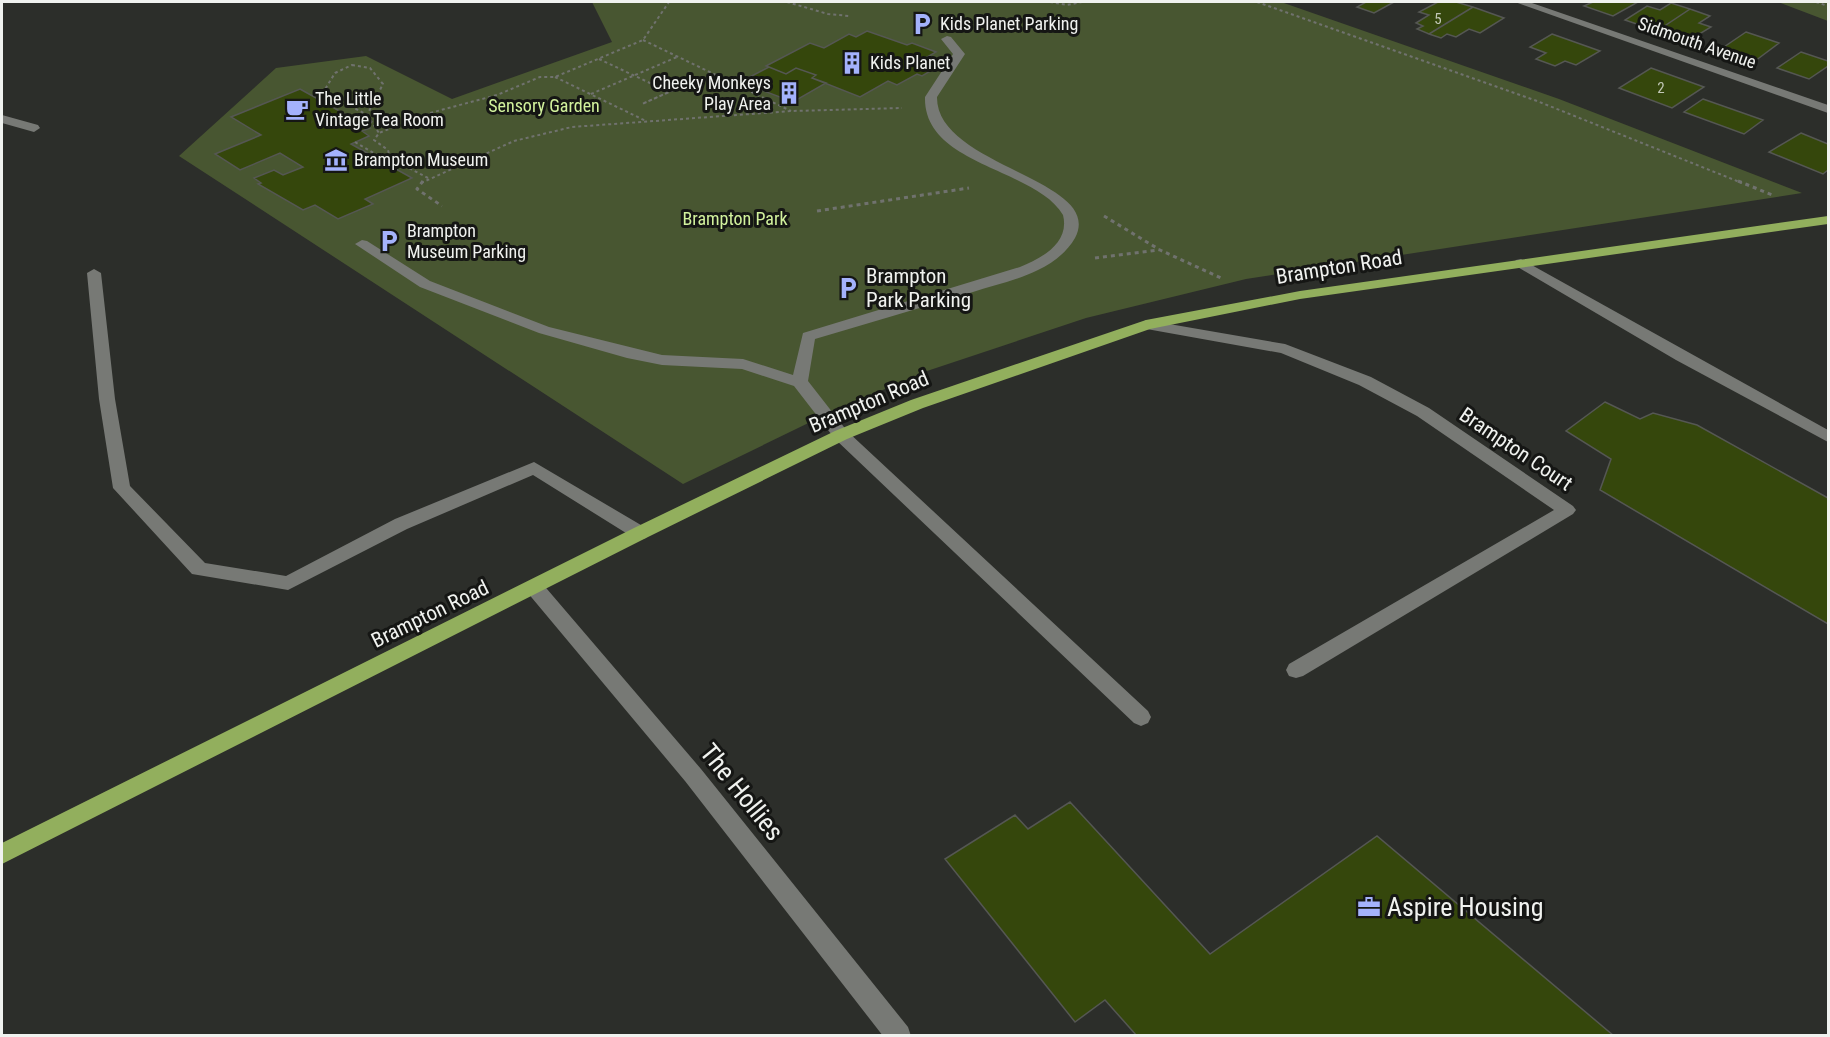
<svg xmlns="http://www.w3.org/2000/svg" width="1830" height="1037" viewBox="0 0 1830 1037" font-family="'Roboto Condensed',sans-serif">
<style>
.green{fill:#485631}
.building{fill:#35470c;stroke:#555753;stroke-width:1.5}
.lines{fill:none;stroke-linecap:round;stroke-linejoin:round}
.path-far1{stroke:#70726e;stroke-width:2;stroke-dasharray:3 3;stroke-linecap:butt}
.path{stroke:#70726e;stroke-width:3;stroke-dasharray:4 4;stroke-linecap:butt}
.minor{fill:#777975;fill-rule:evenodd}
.highway{fill:#92af5d;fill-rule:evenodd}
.labels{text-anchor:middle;stroke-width:6;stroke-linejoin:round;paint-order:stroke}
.far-number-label{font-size:15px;fill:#c1c7b6}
.far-poi-label{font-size:18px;fill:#f0f2ef;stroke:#151614;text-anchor:start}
.far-street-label{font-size:18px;fill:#f0f2ef;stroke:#151614}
.far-park-label{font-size:18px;fill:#d2f29d;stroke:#151614}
.street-label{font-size:21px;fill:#f0f2ef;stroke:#151614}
.poi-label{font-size:21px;fill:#f0f2ef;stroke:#151614;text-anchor:start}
.near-street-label{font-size:26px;fill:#f0f2ef;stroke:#151614}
.near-poi-label{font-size:26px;fill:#f0f2ef;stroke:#151614;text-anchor:start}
</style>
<rect width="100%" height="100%" fill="#2c2e2a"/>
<path class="green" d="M 592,2 L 1281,2 L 1559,99 L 1802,193 L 1246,279 L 1086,318 L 927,371 L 827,414 L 683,484 L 179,156 L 276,68 L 366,56 L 452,99 L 612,42 Z
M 1778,2 L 1828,2 L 1828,21 Z"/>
<path class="building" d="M 1366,2 L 1394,2 L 1374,13 L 1357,7 Z
M 1438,2 L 1456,2 L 1473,7 L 1429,34 L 1417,29 L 1423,26 L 1416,23 L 1429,15 L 1419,12 Z
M 1593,2 L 1638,2 L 1613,16 L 1584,6 Z
M 1671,3 L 1690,9 L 1657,31 L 1625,20 L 1647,6 L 1660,10 Z
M 1473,7 L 1504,18 L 1480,33 L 1469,29 L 1456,37 L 1447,34 L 1441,38 L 1429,34 Z
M 1690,9 L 1710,16 L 1699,23 L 1711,27 L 1688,41 L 1657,31 Z
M 867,31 L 907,45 L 912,43 L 936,52 L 922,60 L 939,66 L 922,76 L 917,74 L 897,85 L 888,81 L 860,97 L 812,78 L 816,75 L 796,68 L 786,74 L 766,66 L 810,43 L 824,48 L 849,34 L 856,37 Z
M 1746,32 L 1779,43 L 1755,61 L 1721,49 Z
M 1552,34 L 1600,51 L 1576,65 L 1565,61 L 1555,66 L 1536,59 L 1546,53 L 1530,47 Z
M 1801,52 L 1828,61 L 1828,66 L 1809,79 L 1777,68 Z
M 769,67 L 786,74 L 796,68 L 816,75 L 812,78 L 826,83 L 793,102 L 740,82 Z
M 1651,68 L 1704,87 L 1672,108 L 1619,88 Z
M 300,89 L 370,128 L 362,131 L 369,136 L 351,144 L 412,178 L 365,199 L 373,204 L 338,219 L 315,205 L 303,210 L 258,184 L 261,183 L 254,178 L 274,170 L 283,175 L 303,167 L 280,153 L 240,170 L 215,154 L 261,135 L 231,117 Z
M 1703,99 L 1763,120 L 1744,134 L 1684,112 Z
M 1801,133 L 1828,144 L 1828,170 L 1823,174 L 1769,152 Z
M 1605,402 L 1640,419 L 1653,413 L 1697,425 L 1828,498 L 1828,624 L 1600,490 L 1611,459 L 1566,431 Z
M 1070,802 L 1210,954 L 1377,836 L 1614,1036 L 1137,1036 L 1105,1000 L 1075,1022 L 945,859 L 1015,815 L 1028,829 Z"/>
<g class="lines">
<path class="path-far1" d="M 787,2 L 828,14 L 849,16
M 1050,2 L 1067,5 L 1082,2
M 1257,2 L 1537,101 L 1742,183
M 1816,2 L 1828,6
M 643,40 L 791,111
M 599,59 L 669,92 L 642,104 L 694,81
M 352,65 L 370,68 L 383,84 L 367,115 L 324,91 L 335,73 Z
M 555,77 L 646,121
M 591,94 L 677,57
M 367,115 L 379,133
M 355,142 L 377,155 L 390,158
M 428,178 L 390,158 L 388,150 L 374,140 L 379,133 L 430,113 L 497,95 L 540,77 L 555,77 L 643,40 L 669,2
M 421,183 L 514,141 L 572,127 L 792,111 L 902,108"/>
<path class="path" d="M 423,181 L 417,189 L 442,206
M 1738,181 L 1775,196
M 817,211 L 969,188
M 1104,216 L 1160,250 L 1221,278
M 1095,258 L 1159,250"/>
<path class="minor" d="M 1515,2 L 1529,2 L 1828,105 L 1828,113 Z
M 947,36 L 951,37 L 965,54 L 937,97 C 936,167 1106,179 1075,238 C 1067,252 1053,263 1038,270 C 1018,280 994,285 973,292 C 921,308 868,323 815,339 L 808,381 L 847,431 L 1148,711 L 1151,717 L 1148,723 L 1141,726 L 1134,723 L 835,439 L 794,386 L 742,369 L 662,365 L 627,358 L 539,333 L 420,287 L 355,244 L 362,240 L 367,241 L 430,281 L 549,327 L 662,355 L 743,359 L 793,375 L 803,333 L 1020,267 C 1042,258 1070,243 1063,215 C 1036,168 923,166 925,97 L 953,54 L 941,39 Z
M 2,115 L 38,125 L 40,128 L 34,132 L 2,123 Z
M 1521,259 L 1828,430 L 1828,442 L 1676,360 L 1516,266 L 1514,263 L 1516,260 Z
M 94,269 L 101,273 L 115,399 L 130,486 L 205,563 L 286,576 L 395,519 L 534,462 L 646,528 L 649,533 L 646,538 L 640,540 L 634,538 L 533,475 L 407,529 L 288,590 L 192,574 L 113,488 L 99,399 L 87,273 Z
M 1146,320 L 1285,344 L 1371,377 L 1429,408 L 1573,506 L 1576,510 L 1573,514 L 1303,676 L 1296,678 L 1289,676 L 1286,670 L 1289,664 L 1554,510 L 1417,416 L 1359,385 L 1281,353 L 1141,328 L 1138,325 Z
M 534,580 L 541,582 L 701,769 L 908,1027 L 911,1036 L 883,1036 L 685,781 L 527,592 L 525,587 L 527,582 Z"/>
<path class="highway" d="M 1828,216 L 1828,224 L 1300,299 L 1150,329 L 923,408 L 847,439 L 646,538 L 2,864 L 2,843 L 634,528 L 835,431 L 911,400 L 1146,320 L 1300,291 Z"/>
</g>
<defs>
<g id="parking-bare" transform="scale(1.8)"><path d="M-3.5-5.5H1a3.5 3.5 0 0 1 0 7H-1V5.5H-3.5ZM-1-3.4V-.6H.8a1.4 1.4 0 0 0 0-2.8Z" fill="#a4b2fc" stroke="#151614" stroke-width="2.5" paint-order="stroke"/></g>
<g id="building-bare" transform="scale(1.8)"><path d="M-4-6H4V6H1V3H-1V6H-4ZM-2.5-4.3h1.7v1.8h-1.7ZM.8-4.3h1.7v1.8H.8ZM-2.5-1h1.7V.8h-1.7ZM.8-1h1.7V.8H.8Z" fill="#a4b2fc" stroke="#151614" stroke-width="2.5" paint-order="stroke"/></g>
<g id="cafe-bare" transform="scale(1.8)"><path d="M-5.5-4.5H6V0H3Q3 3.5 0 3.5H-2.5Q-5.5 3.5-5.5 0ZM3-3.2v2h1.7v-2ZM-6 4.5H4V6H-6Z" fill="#a4b2fc" stroke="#151614" stroke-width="2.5" paint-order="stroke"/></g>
<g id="museum-bare" transform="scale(1.8)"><path d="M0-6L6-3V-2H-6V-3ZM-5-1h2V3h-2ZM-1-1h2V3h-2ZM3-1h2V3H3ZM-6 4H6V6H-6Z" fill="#a4b2fc" stroke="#151614" stroke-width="2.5" paint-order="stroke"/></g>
<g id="office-bare" transform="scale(1.8)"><path d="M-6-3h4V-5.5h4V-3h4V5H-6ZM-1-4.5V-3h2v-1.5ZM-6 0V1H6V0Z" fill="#a4b2fc" stroke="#151614" stroke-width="2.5" paint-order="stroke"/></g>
</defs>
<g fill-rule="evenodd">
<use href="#parking-bare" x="922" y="24"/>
<use href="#building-bare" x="852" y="63"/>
<use href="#building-bare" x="789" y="93"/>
<use href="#cafe-bare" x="297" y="109"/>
<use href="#museum-bare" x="336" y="160"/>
<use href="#parking-bare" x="389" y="241"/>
<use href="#parking-bare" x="848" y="288"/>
<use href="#office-bare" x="1369" y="907"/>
</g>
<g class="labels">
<g class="far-number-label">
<text x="1438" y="24">5</text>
<text x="1661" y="93">2</text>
</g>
<g class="far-poi-label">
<text x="940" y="30">Kids Planet Parking</text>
<text x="870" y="69">Kids Planet</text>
<text x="771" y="89" text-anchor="end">Cheeky Monkeys<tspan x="771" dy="21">Play Area</tspan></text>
<text x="315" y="105">The Little<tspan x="315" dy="21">Vintage Tea Room</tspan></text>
<text x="354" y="166">Brampton Museum</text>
<text x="407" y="237">Brampton<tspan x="407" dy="21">Museum Parking</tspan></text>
</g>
<g class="far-street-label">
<text transform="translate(1697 43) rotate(19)" y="6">Sidmouth Avenue</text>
</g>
<g class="far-park-label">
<text x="544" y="112">Sensory Garden</text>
<text x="735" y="225">Brampton Park</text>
</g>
<g class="street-label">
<text transform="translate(1339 267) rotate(-9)" y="7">Brampton Road</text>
<text transform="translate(869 402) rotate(-23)" y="7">Brampton Road</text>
<text transform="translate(1516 449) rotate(34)" y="7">Brampton Court</text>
<text transform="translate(430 614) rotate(-26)" y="7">Brampton Road</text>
</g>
<g class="poi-label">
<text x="866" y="283">Brampton<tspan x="866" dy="24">Park Parking</tspan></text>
</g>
<g class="near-street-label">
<text transform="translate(742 792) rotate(51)" y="9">The Hollies</text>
</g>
<g class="near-poi-label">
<text x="1387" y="916">Aspire Housing</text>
</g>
</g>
<rect width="1830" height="1037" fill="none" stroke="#f0f2ef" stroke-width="6"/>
</svg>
